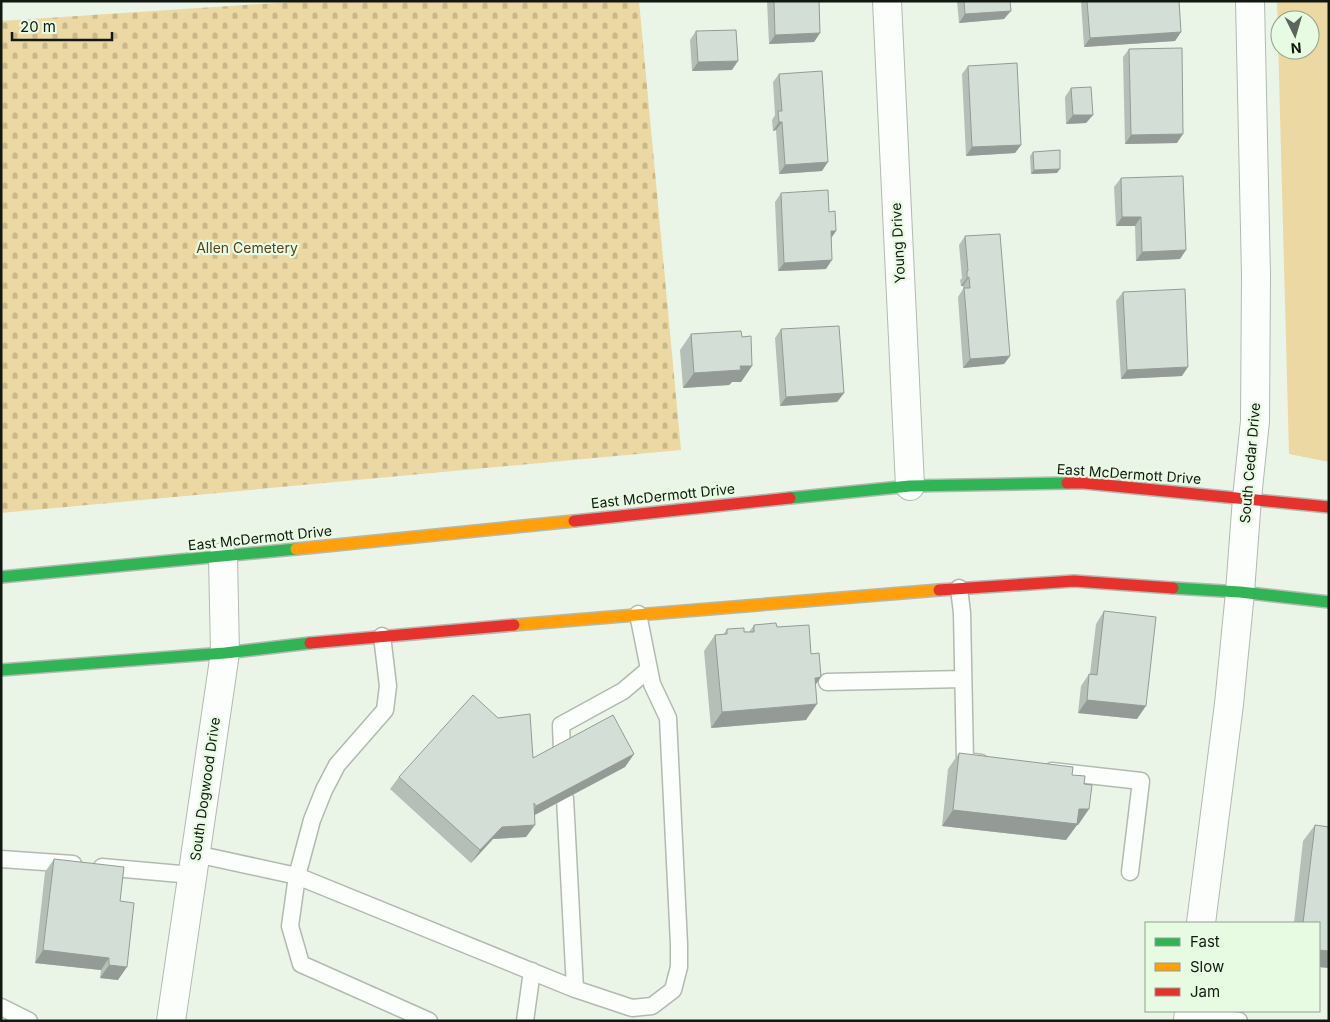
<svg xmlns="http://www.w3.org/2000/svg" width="1330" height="1022" viewBox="0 0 1330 1022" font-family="Inter,sans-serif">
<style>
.grass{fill:#ecd8a2;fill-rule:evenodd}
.cemetery{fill:url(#cemetery-stones)}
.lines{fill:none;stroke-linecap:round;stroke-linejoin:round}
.lane-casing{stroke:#b2bab0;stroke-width:19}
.street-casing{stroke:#b2bab0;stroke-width:30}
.fast-casing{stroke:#b2bab0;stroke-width:14}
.slow-casing{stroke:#b2bab0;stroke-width:14}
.jam-casing{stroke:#b2bab0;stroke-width:14}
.lane{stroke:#fcfefc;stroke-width:16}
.street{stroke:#fcfefc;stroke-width:28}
.fast{stroke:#30b455;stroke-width:11}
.slow{stroke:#ff9f0a;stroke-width:11}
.jam{stroke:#e5322d;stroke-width:11}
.wall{fill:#b5bfb8}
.shaded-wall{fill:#949b96}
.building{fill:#d3ded6;stroke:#949b96}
.labels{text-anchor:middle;stroke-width:4.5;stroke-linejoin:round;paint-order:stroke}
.street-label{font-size:14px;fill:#111810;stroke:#e7fbe2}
.park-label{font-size:14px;fill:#57421b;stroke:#e7fbe2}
</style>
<defs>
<pattern id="cemetery-stones" width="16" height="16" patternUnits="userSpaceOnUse" patternTransform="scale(1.25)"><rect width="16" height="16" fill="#ecd8a2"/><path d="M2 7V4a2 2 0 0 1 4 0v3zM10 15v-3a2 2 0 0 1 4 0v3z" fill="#c9b98a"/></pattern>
</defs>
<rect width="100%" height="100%" fill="#eaf5e8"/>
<path class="grass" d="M 1277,1 L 1329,1 L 1329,462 L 1289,454 ZM 1280,20 L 1310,20 L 1310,50 L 1280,50 Z"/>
<path class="cemetery" d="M 306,1 L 639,1 L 681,450 L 1,513 L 1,21 Z"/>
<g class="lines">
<g class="lane-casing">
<path id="lane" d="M 959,588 L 962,613 L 965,761 L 981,763
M 382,636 L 388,686 L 385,710 L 337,765 L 324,790 L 312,820 L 297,876 L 290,926 L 301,964 L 429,1021
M 827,682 L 963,679
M 562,750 L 561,725 L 623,691 L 649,669
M 1052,771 L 1141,781 L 1130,872
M 565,798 L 575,989
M 196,854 L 297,876 L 575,989 L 632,1008 L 652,1006 L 673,990 L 679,967 L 679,944 L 668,718 L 652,684 L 638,614
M 1,859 L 73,864
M 102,867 L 192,875
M 1,1007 L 29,1021
M 1189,1013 L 1239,1021
M 525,1021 L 532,971"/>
</g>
<g class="street-casing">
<path id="street" d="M 887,1 L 910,486
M 1201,923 L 1229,704 L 1240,592 L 1247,498 L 1255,421 L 1256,275 L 1250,1
M 171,1021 L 225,653 L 223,557
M 1188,1021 L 1189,1011"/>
</g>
<g class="fast-casing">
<path id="fast" d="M 790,498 L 910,486 L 1067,483
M 1,577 L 296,549
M 1173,588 L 1240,592 L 1329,602
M 1,670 L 225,653 L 310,643"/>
</g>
<g class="slow-casing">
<path id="slow" d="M 296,549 L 574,521
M 514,625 L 939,590"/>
</g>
<g class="jam-casing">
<path id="jam" d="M 1067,483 L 1084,483 L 1329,507
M 574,521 L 790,498
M 939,590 L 1074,581 L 1173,588
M 310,643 L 514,625"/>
</g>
<use href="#lane" class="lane"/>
<use href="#street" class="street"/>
<use href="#fast" class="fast"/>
<use href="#slow" class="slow"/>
<use href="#jam" class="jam"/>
</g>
<path class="wall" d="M 767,1 L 819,1 L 820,33 L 814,42 L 769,44 Z
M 957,1 L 1010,1 L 1004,19 L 959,23 Z
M 1081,1 L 1179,1 L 1181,32 L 1175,41 L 1084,47 Z
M 696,31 L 732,70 L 692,71 L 690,40 Z
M 1129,49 L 1177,143 L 1125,144 L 1123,57 Z
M 968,66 L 1021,145 L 1015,153 L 966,156 L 962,74 Z
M 779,74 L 822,171 L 779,174 L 776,130 L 773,131 L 772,120 L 775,115 L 773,82 Z
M 1071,88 L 1093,115 L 1086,123 L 1066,124 L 1065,97 Z
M 1033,152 L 1057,173 L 1031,174 L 1030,156 Z
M 1121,178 L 1186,250 L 1180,259 L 1136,261 L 1135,226 L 1116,226 L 1114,187 Z
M 781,193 L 829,212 L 836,231 L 831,238 L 826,269 L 778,271 L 775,202 Z
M 965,236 L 1010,356 L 1004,364 L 963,368 L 958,297 L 963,289 L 963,286 L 961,286 L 960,280 L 962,278 L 959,245 Z
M 1123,292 L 1182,376 L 1121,379 L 1116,301 Z
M 781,329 L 844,393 L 837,402 L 780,406 L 775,338 Z
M 691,334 L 742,337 L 752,366 L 741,382 L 732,382 L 729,385 L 683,388 L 680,350 Z
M 1104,611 L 1137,719 L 1078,713 L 1081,686 L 1089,674 L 1090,674 L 1096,624 Z
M 754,625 L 777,627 L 811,654 L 815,686 L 806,720 L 711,728 L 704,651 L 715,635 L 723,635 L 727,629 L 749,632 Z
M 959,753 L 1072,775 L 1084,784 L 1089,809 L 1078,825 L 1077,825 L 1066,840 L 942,826 L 948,769 Z
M 634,754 L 625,767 L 535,815 L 526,837 L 493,839 L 471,863 L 390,789 L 399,777 L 533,758 Z
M 1315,825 L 1329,827 L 1329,968 L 1319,967 L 1319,923 L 1294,923 L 1303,841 Z
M 54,859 L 120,901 L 118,980 L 100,978 L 101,970 L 35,963 L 45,872 Z"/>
<path class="shaded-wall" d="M 1011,11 L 1004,19 L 959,23 L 965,14 Z
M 1181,32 L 1175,41 L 1084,47 L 1090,38 Z
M 820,33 L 814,42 L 769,44 L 775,35 Z
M 738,61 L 732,70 L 692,71 L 698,62 Z
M 1073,115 L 1093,115 L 1086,123 L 1066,124 Z
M 779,122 L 782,122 L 776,130 L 773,131 Z
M 1183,134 L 1177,143 L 1125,144 L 1131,135 Z
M 1021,145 L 1015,153 L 966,156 L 972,147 Z
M 828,162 L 822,171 L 779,174 L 785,165 Z
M 1060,169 L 1057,173 L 1031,174 L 1034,170 Z
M 1122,217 L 1141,217 L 1135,226 L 1116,226 Z
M 831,231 L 836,231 L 830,240 Z
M 1186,250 L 1180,259 L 1136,261 L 1142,252 Z
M 832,260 L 826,269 L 778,271 L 784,263 Z
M 969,277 L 963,286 L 961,286 L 967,278 Z
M 1010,356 L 1004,364 L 963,368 L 970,359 Z
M 740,366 L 752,366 L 741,382 L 732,382 L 729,385 L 683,388 L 694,373 Z
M 1188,367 L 1182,376 L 1121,379 L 1127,370 Z
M 844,393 L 837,402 L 780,406 L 786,397 Z
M 821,677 L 810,693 L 815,678 Z
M 1087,700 L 1146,706 L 1137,719 L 1078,713 Z
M 817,704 L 806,720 L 711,728 L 722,712 Z
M 634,754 L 625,767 L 527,819 L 536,806 Z
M 1079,809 L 1089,809 L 1078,825 L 1077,825 L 1066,840 L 942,826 L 953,810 Z
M 535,825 L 526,837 L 493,839 L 471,863 L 480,850 L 502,827 Z
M 43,950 L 109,958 L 101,970 L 35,963 Z
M 1319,950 L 1329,951 L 1329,968 L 1319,967 Z
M 109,965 L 127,967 L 118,980 L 100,978 Z"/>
<path class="building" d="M 774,1 L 819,1 L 820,33 L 775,35 Z
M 964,1 L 1010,1 L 1011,11 L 965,14 Z
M 1087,1 L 1179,1 L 1181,32 L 1090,38 Z
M 736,30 L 738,61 L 698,62 L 696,31 Z
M 1182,48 L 1183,134 L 1131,135 L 1129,49 Z
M 1017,63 L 1021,145 L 972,147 L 968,66 Z
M 822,71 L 828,162 L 785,165 L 782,122 L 779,122 L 778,111 L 782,111 L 779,74 Z
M 1091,87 L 1093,115 L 1073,115 L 1071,88 Z
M 1060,150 L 1060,169 L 1034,170 L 1033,152 Z
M 1183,176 L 1186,250 L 1142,252 L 1141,217 L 1122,217 L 1121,178 Z
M 828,190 L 829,212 L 835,211 L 836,231 L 831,231 L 832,260 L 784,263 L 781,193 Z
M 1000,234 L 1010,356 L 970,359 L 964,288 L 970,288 L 969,277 L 967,278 L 967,271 L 968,271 L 965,236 Z
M 1185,289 L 1188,367 L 1127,370 L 1123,292 Z
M 839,326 L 844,393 L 786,397 L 781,329 Z
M 741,331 L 742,337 L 751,336 L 752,366 L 740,366 L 741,370 L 694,373 L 691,334 Z
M 1104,611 L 1156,617 L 1146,706 L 1087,700 L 1089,674 L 1097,675 Z
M 776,623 L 777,627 L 809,625 L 811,654 L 819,653 L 821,677 L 815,678 L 817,704 L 722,712 L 715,635 L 727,634 L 727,629 L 744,628 L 744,632 L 754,632 L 754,625 Z
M 473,695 L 498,718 L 530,714 L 533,758 L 613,715 L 634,754 L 536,806 L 534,803 L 535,825 L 502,827 L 480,850 L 399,777 Z
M 959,753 L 1073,767 L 1072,775 L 1085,776 L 1084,784 L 1092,785 L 1089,809 L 1079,809 L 1077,824 L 953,810 Z
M 1315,825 L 1329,827 L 1329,951 L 1319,950 L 1319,923 L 1303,923 Z
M 54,859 L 124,867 L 120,901 L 134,903 L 127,967 L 109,965 L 109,958 L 43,950 Z"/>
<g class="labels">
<g class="street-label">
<text transform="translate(898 243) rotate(-93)" y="5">Young Drive</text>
<text transform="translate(1250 463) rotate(-85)" y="5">South Cedar Drive</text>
<text transform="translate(1129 474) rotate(4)" y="5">East McDermott Drive</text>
<text transform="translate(663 496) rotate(-6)" y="5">East McDermott Drive</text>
<text transform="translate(260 538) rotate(-6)" y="5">East McDermott Drive</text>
<text transform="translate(205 789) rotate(-82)" y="5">South Dogwood Drive</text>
</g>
<g class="park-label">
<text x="247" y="253">Allen Cemetery</text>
</g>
</g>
<rect width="1330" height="1022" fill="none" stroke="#111810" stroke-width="5"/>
<rect x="1145" y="922" width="175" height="90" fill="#e7fbe2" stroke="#91a08e"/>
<rect x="1155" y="938" width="25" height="8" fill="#30b455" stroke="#91a08e"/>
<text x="1190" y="947" font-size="15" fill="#111810">Fast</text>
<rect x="1155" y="963" width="25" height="8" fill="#ff9f0a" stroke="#91a08e"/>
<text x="1190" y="972" font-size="15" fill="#111810">Slow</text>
<rect x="1155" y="988" width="25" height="8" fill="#e5322d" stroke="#91a08e"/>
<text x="1190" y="997" font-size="15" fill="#111810">Jam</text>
<g transform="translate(1295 35) rotate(175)"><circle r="24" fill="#e7fbe2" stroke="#91a08e"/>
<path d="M0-4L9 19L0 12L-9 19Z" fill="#5d655c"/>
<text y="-8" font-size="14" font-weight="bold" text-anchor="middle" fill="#111810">N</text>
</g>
<path d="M12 32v8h100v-8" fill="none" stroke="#111810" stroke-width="2.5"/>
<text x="20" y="32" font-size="15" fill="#111810" stroke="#e7fbe2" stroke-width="4" paint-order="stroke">20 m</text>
</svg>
